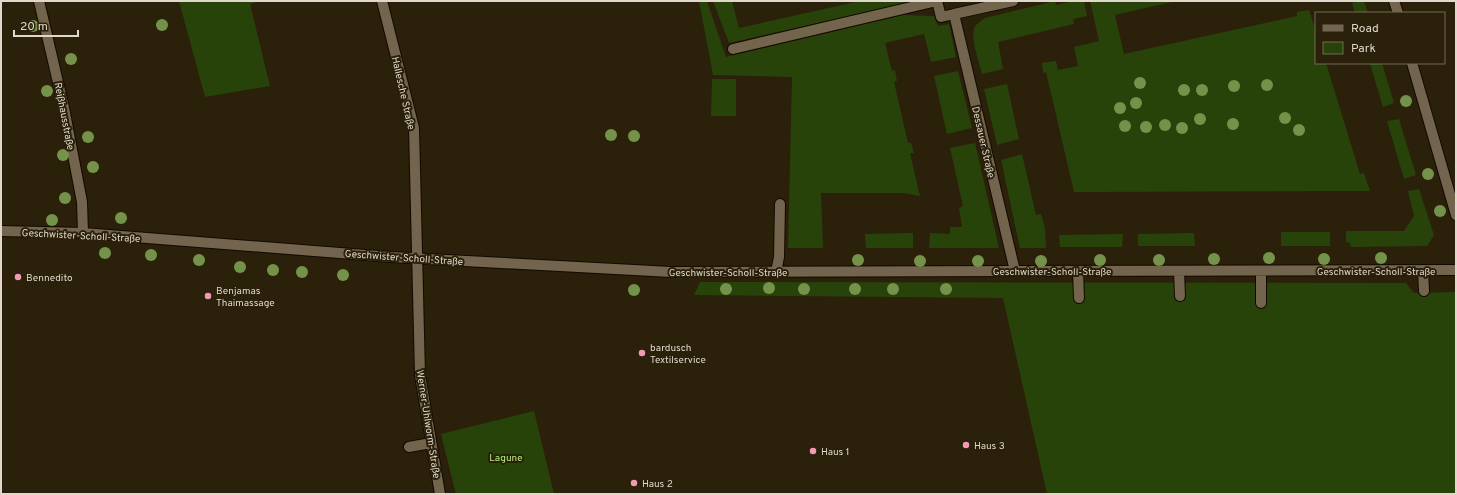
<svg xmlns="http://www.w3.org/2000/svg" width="1457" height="495" viewBox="0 0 1457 495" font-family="Overpass,sans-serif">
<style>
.green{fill:#28430a}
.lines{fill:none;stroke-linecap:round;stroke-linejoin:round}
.minor-casing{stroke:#130900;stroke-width:12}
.minor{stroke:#72644d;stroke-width:10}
.tree{fill:#75924a}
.poi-dot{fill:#f19ab2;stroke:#2b200a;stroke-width:1.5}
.labels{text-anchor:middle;stroke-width:4;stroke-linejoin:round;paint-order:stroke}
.street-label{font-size:10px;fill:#dfd8cb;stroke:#2b200a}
.poi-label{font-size:10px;fill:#dfd8cb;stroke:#2b200a;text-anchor:start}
.park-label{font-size:10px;fill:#b2f07f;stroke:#2b200a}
</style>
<rect width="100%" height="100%" fill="#2b200a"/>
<path class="green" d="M 179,1 L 260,1 L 250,4 L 270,86 L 205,97 Z
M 699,1 L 707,1 L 726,57 L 903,15 L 934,16 L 938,26 L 949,24 L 956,57 L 931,62 L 924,34 L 885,43 L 892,71 L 895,70 L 897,81 L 894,82 L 908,143 L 911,143 L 914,153 L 910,153 L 920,196 L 903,193 L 821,193 L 823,248 L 788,248 L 792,77 L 713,75 Z
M 713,1 L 732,1 L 739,28 L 860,1 L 915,1 L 729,43 Z
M 1055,1 L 1056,5 L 1073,1 L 1084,1 L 1087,16 L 1073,19 L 1074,24 L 998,42 L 1003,69 L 982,74 C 979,61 971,42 974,29 C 976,24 981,21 985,18 Z
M 1090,1 L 1176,1 L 1115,15 L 1124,54 L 1297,16 L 1297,12 L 1309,10 L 1316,31 L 1316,63 L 1326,63 L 1360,174 L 1364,173 L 1370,191 L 1074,192 L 1046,72 L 1043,73 L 1042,63 L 1056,61 L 1058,70 L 1078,66 L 1074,47 L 1099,41 Z
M 1359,1 L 1364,1 L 1368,13 L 1355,13 L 1352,3 Z
M 1374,63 L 1382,63 L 1394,103 L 1383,107 L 1370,64 Z
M 958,71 L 972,128 L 947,134 L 934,76 Z
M 712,79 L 736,79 L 736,116 L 711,116 Z
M 1007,84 L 1019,139 L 997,145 L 984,89 Z
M 1399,119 L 1416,175 L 1404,179 L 1387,121 Z
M 975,143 L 999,248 L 929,248 L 930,233 L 950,234 L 950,227 L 962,227 L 959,208 L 963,206 L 950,148 Z
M 1022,154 L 1036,215 L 1041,214 L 1045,229 L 1046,248 L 1020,248 L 1001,160 Z
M 1419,189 L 1434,235 L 1427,246 L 1351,247 L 1350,243 L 1346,242 L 1346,231 L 1404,231 L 1414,216 L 1408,191 Z
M 1281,232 L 1330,232 L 1330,246 L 1281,246 Z
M 913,233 L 913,248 L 866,248 L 865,234 Z
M 1194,233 L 1195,246 L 1138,246 L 1138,234 Z
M 1123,234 L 1122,247 L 1060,247 L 1059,235 Z
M 700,282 L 1406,283 L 1414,293 L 1456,292 L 1456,494 L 1047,494 L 1003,298 L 694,295 Z
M 534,411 L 554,494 L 456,494 L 441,434 Z"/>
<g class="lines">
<g class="minor-casing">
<path id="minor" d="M 39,1 L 64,108 L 82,202 L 83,233
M 382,1 L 414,128 L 420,375 L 440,494
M 937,1 L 941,17 L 954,14
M 1013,1 L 954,14 L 1015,271
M 1394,1 L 1398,13
M 733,49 L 937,1
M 1412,63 L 1456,215
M 1,231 L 83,233 L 391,257 L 671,272 L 1456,270
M 1078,271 L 1079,298
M 1179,271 L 1180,296
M 1261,271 L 1261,303
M 1423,271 L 1424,291
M 776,272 L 779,257 L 780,204
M 409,447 L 431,443"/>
</g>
<use href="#minor" class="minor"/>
</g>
<g class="tree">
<circle cx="162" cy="25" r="6"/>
<circle cx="33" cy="26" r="6"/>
<circle cx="71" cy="59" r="6"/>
<circle cx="1140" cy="83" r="6"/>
<circle cx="1267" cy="85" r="6"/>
<circle cx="1234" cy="86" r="6"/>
<circle cx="1184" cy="90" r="6"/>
<circle cx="1202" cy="90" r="6"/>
<circle cx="47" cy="91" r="6"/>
<circle cx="1406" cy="101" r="6"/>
<circle cx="1136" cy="103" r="6"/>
<circle cx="1120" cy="108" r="6"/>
<circle cx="1285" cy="118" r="6"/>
<circle cx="1200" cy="119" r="6"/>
<circle cx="1233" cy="124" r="6"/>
<circle cx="1165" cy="125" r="6"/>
<circle cx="1125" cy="126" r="6"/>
<circle cx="1146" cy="127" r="6"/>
<circle cx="1182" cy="128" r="6"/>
<circle cx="1299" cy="130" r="6"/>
<circle cx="611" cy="135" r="6"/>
<circle cx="634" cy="136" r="6"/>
<circle cx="88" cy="137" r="6"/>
<circle cx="63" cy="155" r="6"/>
<circle cx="93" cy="167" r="6"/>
<circle cx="1428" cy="174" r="6"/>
<circle cx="65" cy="198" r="6"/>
<circle cx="1440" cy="211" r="6"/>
<circle cx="121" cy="218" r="6"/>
<circle cx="52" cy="220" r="6"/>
<circle cx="105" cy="253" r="6"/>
<circle cx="151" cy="255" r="6"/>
<circle cx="1269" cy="258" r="6"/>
<circle cx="1381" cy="258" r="6"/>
<circle cx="1214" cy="259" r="6"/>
<circle cx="1324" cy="259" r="6"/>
<circle cx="199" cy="260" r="6"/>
<circle cx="858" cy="260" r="6"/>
<circle cx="1100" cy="260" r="6"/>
<circle cx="1159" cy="260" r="6"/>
<circle cx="920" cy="261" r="6"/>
<circle cx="978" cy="261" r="6"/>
<circle cx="1041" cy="261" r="6"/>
<circle cx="240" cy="267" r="6"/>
<circle cx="273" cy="270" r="6"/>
<circle cx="302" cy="272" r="6"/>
<circle cx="343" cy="275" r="6"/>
<circle cx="769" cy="288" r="6"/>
<circle cx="726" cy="289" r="6"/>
<circle cx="804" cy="289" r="6"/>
<circle cx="855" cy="289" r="6"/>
<circle cx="893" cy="289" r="6"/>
<circle cx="946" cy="289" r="6"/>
<circle cx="634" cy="290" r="6"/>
</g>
<g class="poi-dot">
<circle cx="18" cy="277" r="4"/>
<circle cx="208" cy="296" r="4"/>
<circle cx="642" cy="353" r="4"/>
<circle cx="966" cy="445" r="4"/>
<circle cx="813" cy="451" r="4"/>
<circle cx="634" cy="483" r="4"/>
</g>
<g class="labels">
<g class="street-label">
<text transform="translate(404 93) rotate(77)" y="4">Hallesche Straße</text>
<text transform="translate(65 116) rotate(79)" y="4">Reißhausstraße</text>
<text transform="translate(984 142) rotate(77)" y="4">Dessauer Straße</text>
<text transform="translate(81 235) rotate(3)" y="4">Geschwister-Scholl-Straße</text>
<text transform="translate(404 257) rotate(4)" y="4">Geschwister-Scholl-Straße</text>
<text x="1052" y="275">Geschwister-Scholl-Straße</text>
<text x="1376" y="275">Geschwister-Scholl-Straße</text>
<text x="728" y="276">Geschwister-Scholl-Straße</text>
<text transform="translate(429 424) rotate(81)" y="4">Werner-Uhlworm-Straße</text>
</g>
<g class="poi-label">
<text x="26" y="281">Bennedito</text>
<text x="216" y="294">Benjamas<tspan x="216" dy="12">Thaimassage</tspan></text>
<text x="650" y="351">bardusch<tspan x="650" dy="12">Textilservice</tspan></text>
<text x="974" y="449">Haus 3</text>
<text x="821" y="455">Haus 1</text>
<text x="642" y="487">Haus 2</text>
</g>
<g class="park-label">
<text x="506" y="461">Lagune</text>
</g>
</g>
<rect width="1457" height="495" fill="none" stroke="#dfd8cb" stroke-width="4"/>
<rect x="1315" y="12" width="130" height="52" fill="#2b200a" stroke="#736a57"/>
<rect x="1323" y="25" width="20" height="6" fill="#72644d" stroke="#736a57"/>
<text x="1351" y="32" font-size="12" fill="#dfd8cb">Road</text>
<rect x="1323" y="42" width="20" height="12" fill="#28430a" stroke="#736a57"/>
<text x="1351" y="52" font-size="12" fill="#dfd8cb">Park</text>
<path d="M14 30v6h64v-6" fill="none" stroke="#dfd8cb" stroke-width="2"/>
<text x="20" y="30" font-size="12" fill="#dfd8cb" stroke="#2b200a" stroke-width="3" paint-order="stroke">20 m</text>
</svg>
